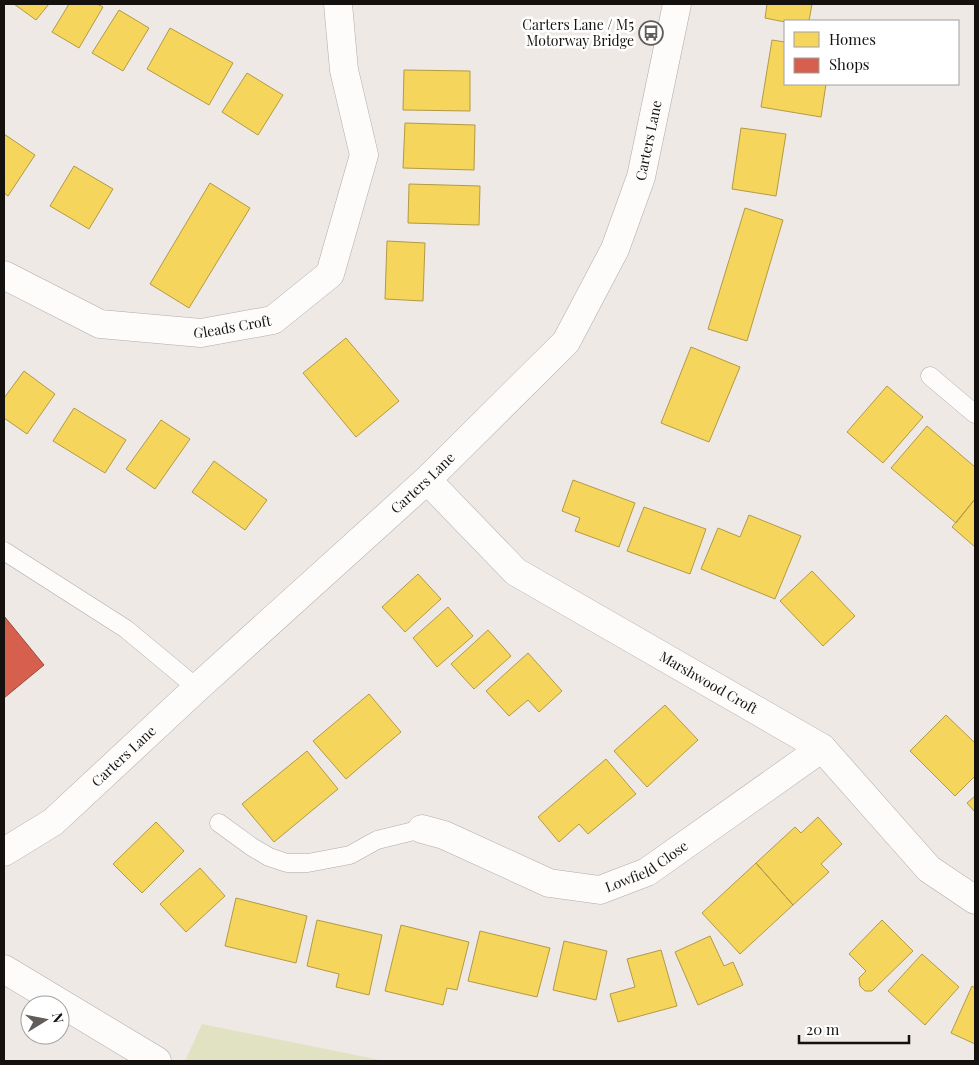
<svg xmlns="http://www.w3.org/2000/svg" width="979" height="1065" viewBox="0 0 979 1065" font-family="'Playfair Display',serif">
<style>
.green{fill:#e0e2c2}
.homes{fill:#f6d55c;stroke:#b29a45}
.shops{fill:#d6604d;stroke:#9c483a}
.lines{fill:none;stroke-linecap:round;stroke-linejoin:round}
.lane-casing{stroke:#b0aba8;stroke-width:19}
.street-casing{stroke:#b0aba8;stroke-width:29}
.secondary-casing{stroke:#b0aba8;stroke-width:29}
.lane{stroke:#fdfcfb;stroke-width:18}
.street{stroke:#fdfcfb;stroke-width:28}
.secondary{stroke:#fdfcfb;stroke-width:28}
.labels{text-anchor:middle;stroke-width:5;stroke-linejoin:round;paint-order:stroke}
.poi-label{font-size:14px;fill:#15110f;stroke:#fff;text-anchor:end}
.street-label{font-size:14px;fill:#15110f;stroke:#fff}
</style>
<rect width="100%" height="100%" fill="#efe9e5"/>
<path class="green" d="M 202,1024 L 385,1061 L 185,1061 Z"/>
<path class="homes" d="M 14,4 L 49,4 L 36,20 Z
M 69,4 L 97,4 L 103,7 L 79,48 L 52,32 Z
M 767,4 L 812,4 L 809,21 L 785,22 L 765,18 Z
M 119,10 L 149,28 L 123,71 L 92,53 Z
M 170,28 L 233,63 L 209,105 L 147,69 Z
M 772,40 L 785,42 L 785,84 L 826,84 L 821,117 L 761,107 Z
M 404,70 L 470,71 L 470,111 L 403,110 Z
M 247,73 L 283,95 L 258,135 L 222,112 Z
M 405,123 L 475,125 L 474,170 L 403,168 Z
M 741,128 L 786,134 L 776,196 L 732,189 Z
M 4,134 L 35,155 L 8,196 L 4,193 Z
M 74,166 L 113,189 L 89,229 L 50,206 Z
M 210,183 L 250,208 L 189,308 L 150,284 Z
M 409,184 L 480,186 L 479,225 L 408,223 Z
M 745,208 L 783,220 L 747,341 L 708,329 Z
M 387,241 L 425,243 L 423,301 L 385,299 Z
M 346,338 L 399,401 L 356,437 L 303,373 Z
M 691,347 L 740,367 L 709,442 L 661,423 Z
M 24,371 L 55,394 L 27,434 L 4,418 L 4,398 Z
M 887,386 L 923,417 L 883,463 L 847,432 Z
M 74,408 L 126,440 L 105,473 L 53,441 Z
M 161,420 L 190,439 L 155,489 L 126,469 Z
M 927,426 L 975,467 L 975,499 L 956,523 L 891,468 Z
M 214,461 L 267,500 L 245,530 L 192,492 Z
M 573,480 L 635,503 L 619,547 L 575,531 L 580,518 L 562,511 Z
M 975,499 L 975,547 L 952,527 Z
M 644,507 L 706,529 L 690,574 L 627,551 Z
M 749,515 L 801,536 L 775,599 L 701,569 L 718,528 L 740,537 Z
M 812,571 L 855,616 L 823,646 L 780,601 Z
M 418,574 L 441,599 L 405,632 L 382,607 Z
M 448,607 L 473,636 L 437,667 L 413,638 Z
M 488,630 L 511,656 L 474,689 L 451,664 Z
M 528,653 L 562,691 L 539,712 L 528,700 L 509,716 L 486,691 Z
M 369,694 L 401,732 L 346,779 L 313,741 Z
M 665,705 L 698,740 L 647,787 L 614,751 Z
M 946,715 L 975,743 L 975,776 L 955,796 L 910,751 Z
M 307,751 L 338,789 L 274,842 L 242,804 Z
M 606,759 L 636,794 L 588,834 L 579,824 L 559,842 L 538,817 Z
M 975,796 L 975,812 L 967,803 Z
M 818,817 L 842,844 L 821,864 L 829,872 L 793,905 L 756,863 L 795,827 L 801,833 Z
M 156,822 L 184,851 L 142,893 L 113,864 Z
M 756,863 L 793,905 L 740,954 L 702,913 Z
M 200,868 L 225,896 L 186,932 L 160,904 Z
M 236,898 L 307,916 L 296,963 L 225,946 Z
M 317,920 L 382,935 L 369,995 L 336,987 L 339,974 L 307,966 Z
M 882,920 L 913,951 L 872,991 L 865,991 L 860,986 L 859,978 L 866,971 L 849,954 Z
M 401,925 L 469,942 L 457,990 L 447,988 L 443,1005 L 385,991 Z
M 480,931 L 550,948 L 537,997 L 468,981 Z
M 710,936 L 724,966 L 733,962 L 743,985 L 698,1005 L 675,952 Z
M 564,941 L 607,951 L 596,1000 L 553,990 Z
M 661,950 L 677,1006 L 618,1022 L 610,994 L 635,987 L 627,959 Z
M 922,954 L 959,987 L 925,1025 L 888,991 Z
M 972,986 L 975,988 L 975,1044 L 951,1033 Z"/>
<path class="shops" d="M 4,616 L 44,665 L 4,698 Z"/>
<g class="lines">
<g class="lane-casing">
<path id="lane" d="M 930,376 L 975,414
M 4,551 L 126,629 L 197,688
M 219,823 L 252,847 L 269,857 L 287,863 L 308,863 L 350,855 L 377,840 L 422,829"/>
</g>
<g class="street-casing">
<g id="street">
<path id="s1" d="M 4,275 L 100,324 L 201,333 L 273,320 L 330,274 L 364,155 L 344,70 L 338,4"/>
<path id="s2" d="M 427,480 L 516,572 L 822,748 L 929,869 L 975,900"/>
<path id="s3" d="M 422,829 L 444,835 L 549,883 L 600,890 L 647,872 L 822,748"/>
<path d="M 4,969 L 157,1061"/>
</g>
</g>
<g class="secondary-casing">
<g id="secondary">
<path id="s4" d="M 4,852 L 53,822 L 197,688 L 427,480 L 566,342 L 615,249 L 641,177 L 677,4"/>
</g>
</g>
<use href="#lane" class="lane"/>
<use href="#street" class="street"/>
<use href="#secondary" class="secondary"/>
</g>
<defs>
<g id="bus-ring" transform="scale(1.25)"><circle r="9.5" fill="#fff" stroke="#615d5a" stroke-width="1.5"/><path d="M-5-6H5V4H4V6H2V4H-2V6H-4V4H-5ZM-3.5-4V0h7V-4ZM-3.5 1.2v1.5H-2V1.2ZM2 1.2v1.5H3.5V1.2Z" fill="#615d5a"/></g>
</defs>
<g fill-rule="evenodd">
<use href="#bus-ring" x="651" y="33"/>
</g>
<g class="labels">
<g class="poi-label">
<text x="634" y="30">Carters Lane / M5<tspan x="634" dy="16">Motorway Bridge</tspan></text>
</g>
<g class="street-label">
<text dy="5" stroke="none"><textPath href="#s4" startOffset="979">Carters Lane</textPath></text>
<text dy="5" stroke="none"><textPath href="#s1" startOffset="241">Gleads Croft</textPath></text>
<text dy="5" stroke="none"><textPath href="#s4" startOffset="559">Carters Lane</textPath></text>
<text dy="5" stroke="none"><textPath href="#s2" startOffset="350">Marshwood Croft</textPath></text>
<text dy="5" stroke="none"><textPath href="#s4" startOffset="154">Carters Lane</textPath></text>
<text dy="5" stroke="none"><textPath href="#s3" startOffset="242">Lowfield Close</textPath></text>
</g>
</g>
<rect width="979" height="1065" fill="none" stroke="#15110f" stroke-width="10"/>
<rect x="784" y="20" width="175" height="65" fill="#ffffff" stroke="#a1a09f"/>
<rect x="794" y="32" width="25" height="15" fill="#f6d55c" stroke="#a1a09f"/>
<text x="829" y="45" font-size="15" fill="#15110f">Homes</text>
<rect x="794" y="58" width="25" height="15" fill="#d6604d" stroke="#a1a09f"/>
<text x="829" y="70" font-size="15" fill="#15110f">Shops</text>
<g transform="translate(45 1020) rotate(80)"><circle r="24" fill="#ffffff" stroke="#a1a09f"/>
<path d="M0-4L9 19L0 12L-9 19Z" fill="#615d5a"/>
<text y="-8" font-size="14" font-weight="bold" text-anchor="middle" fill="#15110f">N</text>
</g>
<path d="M799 1035v8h110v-8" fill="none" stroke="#15110f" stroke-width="2.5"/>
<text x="806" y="1035" font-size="15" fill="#15110f" stroke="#ffffff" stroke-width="4" paint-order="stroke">20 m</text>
</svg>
